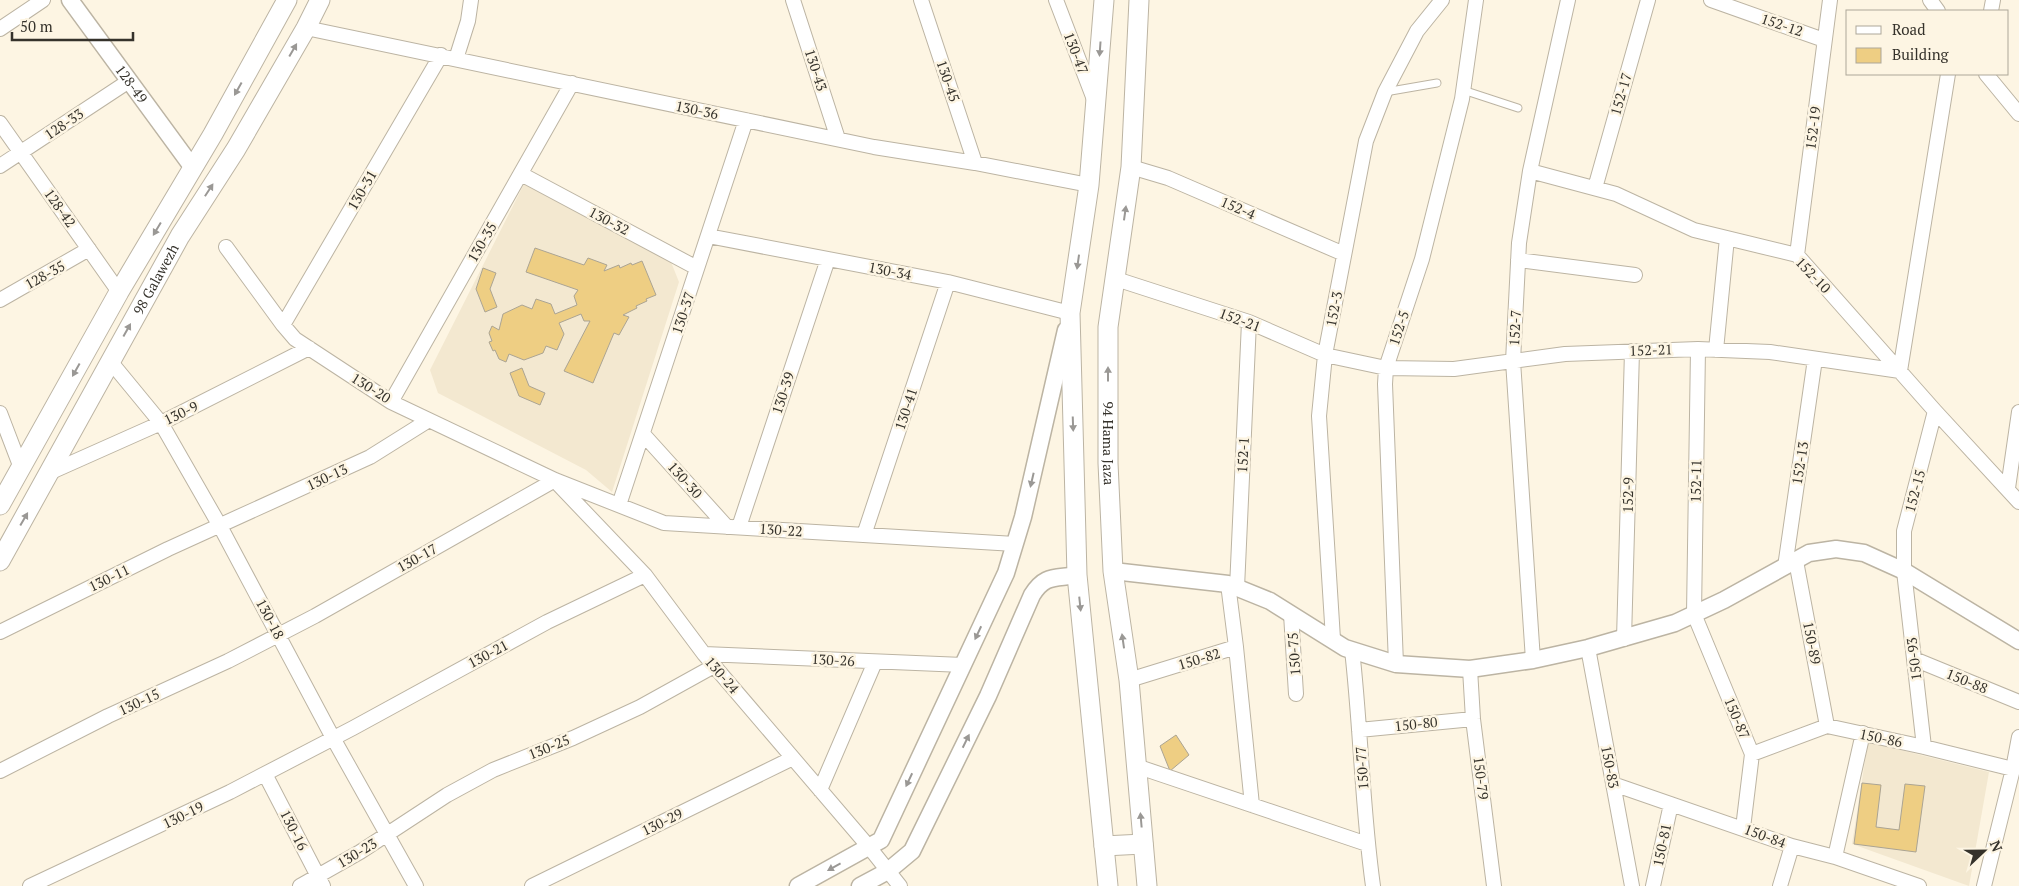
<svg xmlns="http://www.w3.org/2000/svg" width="2019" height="886" viewBox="0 0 2019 886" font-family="'PT Serif',serif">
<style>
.built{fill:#f3e8d0}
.building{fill:#eece83;stroke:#aba493}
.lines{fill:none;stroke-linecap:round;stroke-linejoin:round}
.service-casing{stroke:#bcb4a3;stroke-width:9}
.minor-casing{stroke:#bcb4a3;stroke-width:16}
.tertiary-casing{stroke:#bcb4a3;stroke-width:19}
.secondary-casing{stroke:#bcb4a3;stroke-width:21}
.service{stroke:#fff;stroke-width:7}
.minor{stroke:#fff;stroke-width:14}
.tertiary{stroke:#fff;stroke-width:16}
.secondary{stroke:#fff;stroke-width:19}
.oneway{fill:#9a9895}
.labels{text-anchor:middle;stroke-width:5;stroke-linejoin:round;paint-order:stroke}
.street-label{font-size:14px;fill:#35322b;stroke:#fdf5e3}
</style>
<rect width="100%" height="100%" fill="#fdf5e3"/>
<path class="built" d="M 524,184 L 671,262 L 679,282 L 612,492 L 586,470 L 438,393 L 430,370 Z
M 1868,742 L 1989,772 L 1969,886 L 1852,844 Z"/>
<path class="building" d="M 535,248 L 584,265 L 588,258 L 607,265 L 604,271 L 619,265 L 620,268 L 631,263 L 632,265 L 642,261 L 656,295 L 646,299 L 647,301 L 636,306 L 637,308 L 623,315 L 629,317 L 619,335 L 614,333 L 593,383 L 564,371 L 590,321 L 584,321 L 581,314 L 559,323 L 564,334 L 557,350 L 546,346 L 543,353 L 524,360 L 509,354 L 506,362 L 499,359 L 495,350 L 493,351 L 489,342 L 492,341 L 489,333 L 492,326 L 499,330 L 503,314 L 522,305 L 532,309 L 536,299 L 551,304 L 555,314 L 577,305 L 574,296 L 578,290 L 526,272 Z
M 483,268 L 496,273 L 490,289 L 497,307 L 485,312 L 476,289 Z
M 522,368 L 529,386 L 545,393 L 540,405 L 519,396 L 510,373 Z
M 1176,735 L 1189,755 L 1170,771 L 1160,746 Z
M 1862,783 L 1881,785 L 1876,827 L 1899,830 L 1905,784 L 1925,786 L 1916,852 L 1854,844 Z"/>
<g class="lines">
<g class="service-casing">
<path id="service" d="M 1463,90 L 1518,108
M 1385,92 L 1437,83"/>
</g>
<g class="minor-casing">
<path id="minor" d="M 793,0 L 838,139
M 921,0 L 975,163
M 1056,0 L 1095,102
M 1711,0 L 1824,40
M 1930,0 L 1938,11
M 1991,11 L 1993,0
M 306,28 L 874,147 L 975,163 L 1089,185
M 0,29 L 43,0
M 456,59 L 468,21 L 471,0
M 1986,74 L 2019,114
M 0,123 L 119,292
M 0,166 L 129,81
M 1131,167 L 1168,178 L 1344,254
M 1530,171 L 1616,194 L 1694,230 L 1797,255 L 1935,411 L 2019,502
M 521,174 L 697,268
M 1595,188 L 1648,0
M 708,236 L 948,282 L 1070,313
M 226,247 L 283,325 L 295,339 L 391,402 L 555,480 L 664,523 L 1015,544
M 1797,255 L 1830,0
M 1518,260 L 1635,275
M 1116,279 L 1249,322 L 1325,355 L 1386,368 L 1454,369 L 1565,354 L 1698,349 L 1770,352 L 1900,371 L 1948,74
M 0,300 L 89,249
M 283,325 L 441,55
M 1698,349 L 1694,614 L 1752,754 L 1743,828
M 1716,350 L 1727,238
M 110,361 L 161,423 L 220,526 L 333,738 L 416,886
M 391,402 L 572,83
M 0,413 L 21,468
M 643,434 L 727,527
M 51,472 L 161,423 L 309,348
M 559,485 L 645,575 L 704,654 L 869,847 L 900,886
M 2008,488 L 2019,412
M 619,505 L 746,120
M 739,527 L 828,259
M 864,535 L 948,282
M 1796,561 L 1827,726
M 1785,567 L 1815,359
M 1237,588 L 1249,322
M 1291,614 L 1296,694
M 0,632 L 168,549 L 370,457 L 429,420
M 1333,639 L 1319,416 L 1325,355 L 1366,141 L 1385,92 L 1417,31 L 1442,0
M 1624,639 L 1632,351
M 1236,647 L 1252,805
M 1588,648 L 1632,886
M 1352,650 C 1361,728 1362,808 1373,886
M 704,654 L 963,665
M 1914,659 L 2019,702
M 1533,660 L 1513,361 L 1519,243 L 1530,171 L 1568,0
M 1396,664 L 1385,384 L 1386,368 L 1422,259 L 1462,99 L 1476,0
M 1470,669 L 1473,719 L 1494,886
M 1129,680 L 1236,647 L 1228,584
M 1359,730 L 1473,719
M 1924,747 L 1904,571 L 1904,531 L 1935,411
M 1752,754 L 1827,726 L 1924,747 L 2013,769
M 1136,766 L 1367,844
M 0,771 L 108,716 L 228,661 L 315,616 L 555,480
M 265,774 L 323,886
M 1613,784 L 1792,846 L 1835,857 L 1919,886
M 820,790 L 875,662
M 1835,857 L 1863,733
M 30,886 L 230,792 L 353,728 L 547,622 L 645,575
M 300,886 L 360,852 L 447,795 L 493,770 L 573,738 L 640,707 L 714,666
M 532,886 L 793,758
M 1653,886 L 1671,804
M 1780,886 L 1792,846
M 1984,886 L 2013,769 L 2019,737"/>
</g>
<g class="tertiary-casing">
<g id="tertiary">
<path id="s1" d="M 70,0 L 193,168"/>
<path d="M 1113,571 L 1228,584 L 1270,601 L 1345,648 L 1396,664 L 1470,669 L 1533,660 L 1588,648 L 1675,623 L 1724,600 L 1809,553 L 1836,549 L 1864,553 L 1904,571 L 2019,641"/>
<path d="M 798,886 L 881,840 L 1006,573 L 1023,517 L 1066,330"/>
<path d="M 860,886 L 888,871 L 912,851 L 988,696 L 1032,595 C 1045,574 1055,579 1077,575"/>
</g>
</g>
<g class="secondary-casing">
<g id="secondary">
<path d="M 1104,0 L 1089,185 L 1070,313 L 1077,575 L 1108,886"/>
<path id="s2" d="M 1139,0 L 1131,167 L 1108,327 L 1108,463 L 1113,571 L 1129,680 L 1147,886"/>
<path d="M 0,505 L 119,292 L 213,134 L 287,0"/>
<path id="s3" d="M 0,561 L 180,236 L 236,149 L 306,28 L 320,0"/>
<path d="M 1104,846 L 1143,844"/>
</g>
</g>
<use href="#service" class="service"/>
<use href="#minor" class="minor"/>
<use href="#tertiary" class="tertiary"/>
<use href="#secondary" class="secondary"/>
</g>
<defs><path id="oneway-solid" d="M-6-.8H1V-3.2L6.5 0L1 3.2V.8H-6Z" transform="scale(1.25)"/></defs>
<g class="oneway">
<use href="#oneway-solid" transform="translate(1100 49) rotate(94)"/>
<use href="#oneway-solid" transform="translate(293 50) rotate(-60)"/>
<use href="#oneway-solid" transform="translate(238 89) rotate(119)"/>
<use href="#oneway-solid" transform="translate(209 190) rotate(-57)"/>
<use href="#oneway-solid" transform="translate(1125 213) rotate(-82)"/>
<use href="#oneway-solid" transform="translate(157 229) rotate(121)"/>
<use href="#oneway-solid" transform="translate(1078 262) rotate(98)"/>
<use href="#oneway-solid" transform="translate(127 330) rotate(-61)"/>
<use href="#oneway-solid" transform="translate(76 370) rotate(119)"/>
<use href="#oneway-solid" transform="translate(1108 374) rotate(-90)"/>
<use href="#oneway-solid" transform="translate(1073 424) rotate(88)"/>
<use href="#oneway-solid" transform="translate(1032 480) rotate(103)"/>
<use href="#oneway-solid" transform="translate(24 519) rotate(-60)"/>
<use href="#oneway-solid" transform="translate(1080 604) rotate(84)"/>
<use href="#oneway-solid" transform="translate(978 633) rotate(115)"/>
<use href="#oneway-solid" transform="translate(1123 641) rotate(-98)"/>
<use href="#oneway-solid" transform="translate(966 741) rotate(-64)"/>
<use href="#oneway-solid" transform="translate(909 780) rotate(115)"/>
<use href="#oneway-solid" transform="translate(1141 820) rotate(-95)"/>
<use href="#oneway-solid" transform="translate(834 867) rotate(151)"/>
</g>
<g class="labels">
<g class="street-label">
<text transform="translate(1782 25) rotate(19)" y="5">152-12</text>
<text transform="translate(1076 53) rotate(69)" y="5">130-47</text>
<text transform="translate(816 70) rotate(72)" y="5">130-43</text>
<text transform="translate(948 81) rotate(71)" y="5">130-45</text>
<text dy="5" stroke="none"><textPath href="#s1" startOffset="104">128-49</textPath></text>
<text transform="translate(1621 94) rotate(-74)" y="5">152-17</text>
<text transform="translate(697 110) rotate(12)" y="5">130-36</text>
<text transform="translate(64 124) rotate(-34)" y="5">128-33</text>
<text transform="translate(1813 128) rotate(-83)" y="5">152-19</text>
<text transform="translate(362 190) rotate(-60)" y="5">130-31</text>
<text transform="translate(60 208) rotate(55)" y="5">128-42</text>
<text transform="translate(1238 208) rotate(23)" y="5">152-4</text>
<text transform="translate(609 221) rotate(28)" y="5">130-32</text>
<text transform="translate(482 242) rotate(-60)" y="5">130-35</text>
<text transform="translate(890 271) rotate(11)" y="5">130-34</text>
<text transform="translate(45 275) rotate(-29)" y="5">128-35</text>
<text transform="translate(1813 275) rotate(46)" y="5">152-10</text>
<text dy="5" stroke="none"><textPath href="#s3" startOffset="322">98 Galawezh</textPath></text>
<text transform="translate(1334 309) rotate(-79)" y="5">152-3</text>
<text transform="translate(683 313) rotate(-72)" y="5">130-37</text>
<text transform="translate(1240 320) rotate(20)" y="5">152-21</text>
<text transform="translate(1399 328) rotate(-72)" y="5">152-5</text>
<text transform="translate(1515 328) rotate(-87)" y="5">152-7</text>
<text transform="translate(1651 350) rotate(-2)" y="5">152-21</text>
<text transform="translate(371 388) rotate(32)" y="5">130-20</text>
<text transform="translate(783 393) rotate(-72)" y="5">130-39</text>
<text transform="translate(906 409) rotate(-72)" y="5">130-41</text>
<text transform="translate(181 413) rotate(-26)" y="5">130-9</text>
<text dy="5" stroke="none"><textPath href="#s2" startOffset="445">94 Hama Jaza</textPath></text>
<text transform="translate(1243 455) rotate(-87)" y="5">152-1</text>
<text transform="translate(1800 463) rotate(-81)" y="5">152-13</text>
<text transform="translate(327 477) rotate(-25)" y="5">130-13</text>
<text transform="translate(685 480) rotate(48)" y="5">130-30</text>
<text transform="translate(1696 481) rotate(-89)" y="5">152-11</text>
<text transform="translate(1915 491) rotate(-75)" y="5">152-15</text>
<text transform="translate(1628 495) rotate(-89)" y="5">152-9</text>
<text transform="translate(781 530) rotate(4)" y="5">130-22</text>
<text transform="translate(417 558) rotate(-29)" y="5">130-17</text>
<text transform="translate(109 578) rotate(-26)" y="5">130-11</text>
<text transform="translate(270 619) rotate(62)" y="5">130-18</text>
<text transform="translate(1812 643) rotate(79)" y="5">150-89</text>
<text transform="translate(488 654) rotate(-28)" y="5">130-21</text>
<text transform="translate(1294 654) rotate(-94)" y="5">150-75</text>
<text transform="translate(1199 659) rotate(-17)" y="5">150-82</text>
<text transform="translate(1914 659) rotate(-97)" y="5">150-93</text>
<text transform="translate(833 660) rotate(3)" y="5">130-26</text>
<text transform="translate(722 675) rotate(49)" y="5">130-24</text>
<text transform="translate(1967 681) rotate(22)" y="5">150-88</text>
<text transform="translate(139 702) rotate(-25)" y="5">130-15</text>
<text transform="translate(1737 718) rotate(67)" y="5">150-87</text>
<text transform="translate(1416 724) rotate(-6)" y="5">150-80</text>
<text transform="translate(1881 738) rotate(12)" y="5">150-86</text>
<text transform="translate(549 747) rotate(-22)" y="5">130-25</text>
<text transform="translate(1610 767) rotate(79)" y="5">150-83</text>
<text transform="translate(1362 768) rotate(-94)" y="5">150-77</text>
<text transform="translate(1481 778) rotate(83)" y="5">150-79</text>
<text transform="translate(183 815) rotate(-26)" y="5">130-19</text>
<text transform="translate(662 822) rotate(-26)" y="5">130-29</text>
<text transform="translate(294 830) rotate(63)" y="5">130-16</text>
<text transform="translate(1765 836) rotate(20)" y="5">150-84</text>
<text transform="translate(1662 845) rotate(-78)" y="5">150-81</text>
<text transform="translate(357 853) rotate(-31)" y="5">130-23</text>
</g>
</g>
<rect x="1846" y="10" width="162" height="65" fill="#fdf5e3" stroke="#ada799"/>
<rect x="1856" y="26" width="25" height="8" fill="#ffffff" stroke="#ada799"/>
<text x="1892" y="35" font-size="15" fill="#35322b">Road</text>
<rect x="1856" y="48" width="25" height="15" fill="#eece83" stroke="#ada799"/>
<text x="1892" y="60" font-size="15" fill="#35322b">Building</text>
<g transform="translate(1984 851) rotate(68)" stroke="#fdf5e3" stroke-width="4" paint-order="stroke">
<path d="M0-4L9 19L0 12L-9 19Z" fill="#35322b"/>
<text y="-8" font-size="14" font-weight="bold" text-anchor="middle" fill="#35322b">N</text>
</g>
<path d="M12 32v8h121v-8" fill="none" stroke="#35322b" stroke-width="2.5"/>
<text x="20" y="32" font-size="15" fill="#35322b" stroke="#fdf5e3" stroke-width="4" paint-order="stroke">50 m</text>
</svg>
